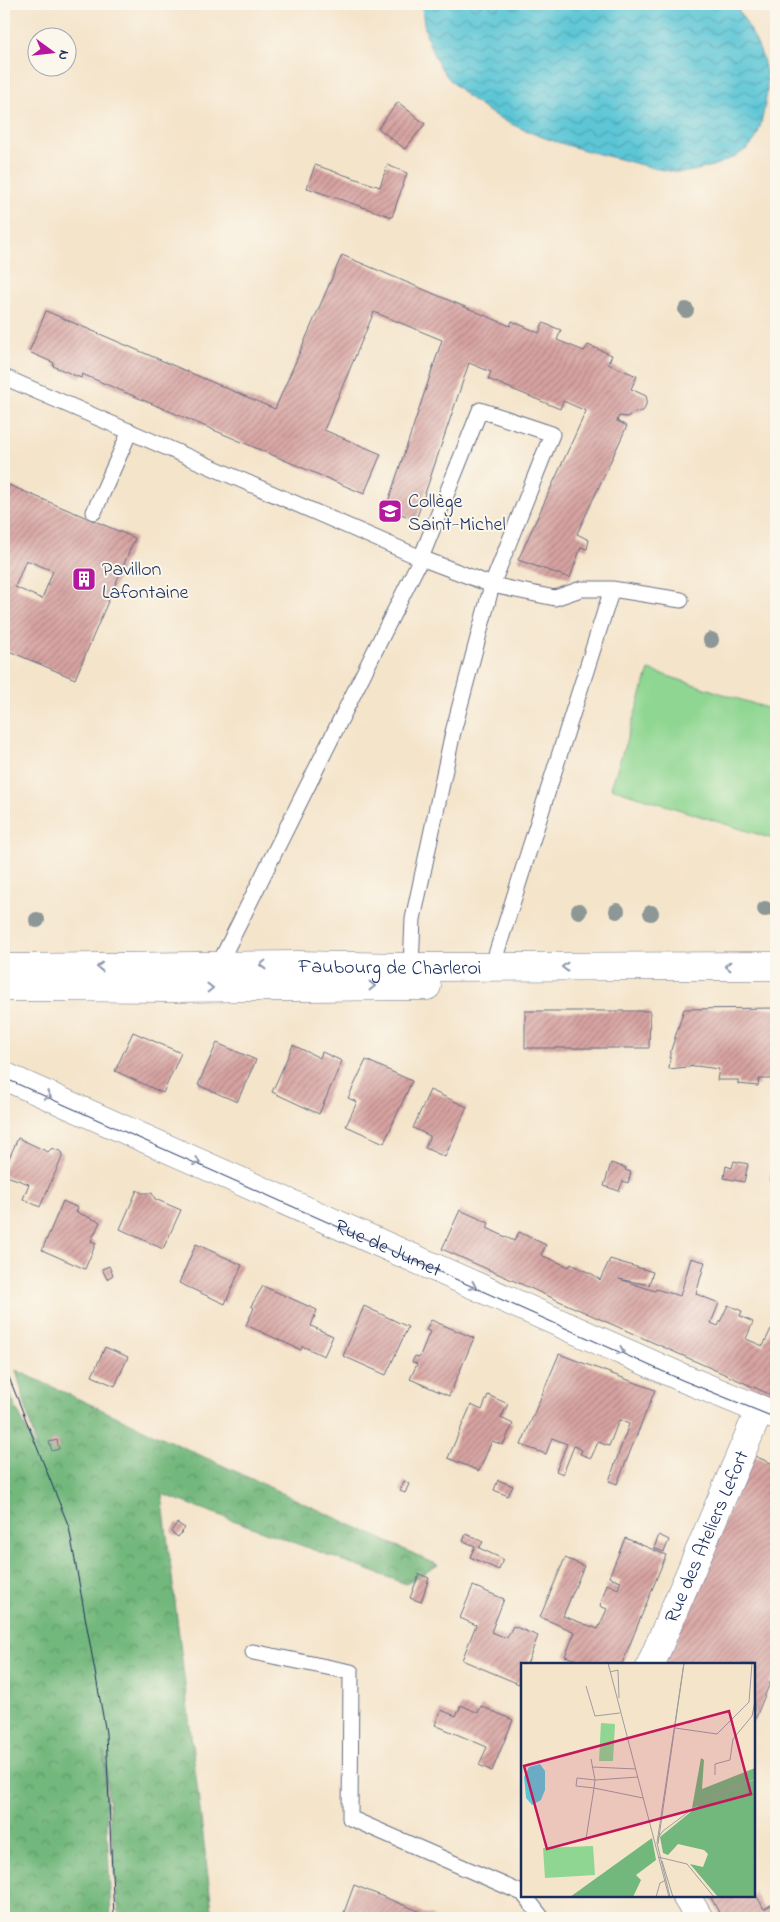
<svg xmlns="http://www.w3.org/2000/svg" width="780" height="1922" viewBox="0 0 780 1922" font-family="'Indie Flower',sans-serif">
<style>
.grass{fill:#8ed691;stroke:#548278}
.forest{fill:url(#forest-crowns);stroke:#46736c}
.water{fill:url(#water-waves);stroke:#3c7a9a}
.building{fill:url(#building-hatch);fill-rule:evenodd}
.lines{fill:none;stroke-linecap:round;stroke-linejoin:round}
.lane-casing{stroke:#676e84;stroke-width:17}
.street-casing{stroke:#676e84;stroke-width:29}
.secondary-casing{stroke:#676e84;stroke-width:29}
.lane{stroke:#fff;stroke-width:15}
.street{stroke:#fff;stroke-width:28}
.secondary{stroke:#fff;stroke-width:28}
.tram{stroke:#1b2f5e;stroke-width:1}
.tree{fill:#8d9896}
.oneway{stroke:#8d97ae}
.labels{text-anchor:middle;stroke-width:4;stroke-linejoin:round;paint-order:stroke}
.poi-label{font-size:20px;fill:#1b2f5e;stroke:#fbf7ec;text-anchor:start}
.street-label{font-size:20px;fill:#1b2f5e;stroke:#fbf7ec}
.inset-road{fill:none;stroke:#9d9c9f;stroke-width:1}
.view{fill:#c2185b;fill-opacity:0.15;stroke:#c2185b;stroke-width:2.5}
.inset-edge{fill:none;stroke:#1b2f5e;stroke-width:2.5}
</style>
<defs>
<pattern id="forest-crowns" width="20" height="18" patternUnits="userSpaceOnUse" patternTransform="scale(1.25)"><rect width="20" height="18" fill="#72b77b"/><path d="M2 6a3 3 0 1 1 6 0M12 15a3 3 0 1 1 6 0" fill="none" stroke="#5d9568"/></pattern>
<pattern id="water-waves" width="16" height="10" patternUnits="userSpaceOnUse" patternTransform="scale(1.25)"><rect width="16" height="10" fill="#5cc6d6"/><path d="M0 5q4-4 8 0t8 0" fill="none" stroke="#4ba1b1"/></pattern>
<pattern id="building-hatch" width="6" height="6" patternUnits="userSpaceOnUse" patternTransform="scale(1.25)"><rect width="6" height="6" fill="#d7a3a1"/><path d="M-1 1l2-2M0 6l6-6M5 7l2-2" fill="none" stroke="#ae8586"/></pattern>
</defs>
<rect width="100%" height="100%" fill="#fbf7ec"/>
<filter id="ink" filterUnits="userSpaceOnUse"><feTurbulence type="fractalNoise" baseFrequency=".02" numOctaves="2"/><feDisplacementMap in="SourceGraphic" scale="10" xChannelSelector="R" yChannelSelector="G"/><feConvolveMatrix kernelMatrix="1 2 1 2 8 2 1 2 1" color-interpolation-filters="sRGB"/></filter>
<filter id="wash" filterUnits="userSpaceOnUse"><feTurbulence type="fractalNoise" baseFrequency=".0096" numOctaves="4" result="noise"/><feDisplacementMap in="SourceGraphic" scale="20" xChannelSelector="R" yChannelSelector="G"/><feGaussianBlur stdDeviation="1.12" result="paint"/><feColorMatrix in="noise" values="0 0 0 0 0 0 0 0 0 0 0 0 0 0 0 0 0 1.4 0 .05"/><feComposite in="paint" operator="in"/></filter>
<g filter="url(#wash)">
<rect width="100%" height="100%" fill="#f4e4ca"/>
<path class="grass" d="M 649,670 L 776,711 L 776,840 L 611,788 Z"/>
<path class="forest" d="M 16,1370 L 438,1565 L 406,1584 L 162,1494 L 213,1918 L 119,1918 L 104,1751 L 111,1918 L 4,1918 L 4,1382 L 38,1454 Z"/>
<path class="water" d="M 422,4 L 733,4 C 738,8 740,14 744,19 C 757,42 768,63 767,90 C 766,101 761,128 756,138 C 746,157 707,169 687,172 C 671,174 643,165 627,161 C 567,146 498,130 453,83 C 433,63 423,32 422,4 Z"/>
<g id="blocks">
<path class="building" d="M 398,102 L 425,124 L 405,149 L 378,128 Z
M 315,165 L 380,187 L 387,165 L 407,173 L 392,217 L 307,188 Z
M 342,255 L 510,326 L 512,321 L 539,333 L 543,323 L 561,330 L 557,340 L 584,351 L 588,345 L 612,355 L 608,364 L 637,376 L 631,389 L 646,396 L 647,400 L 645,408 L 643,411 L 634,413 L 627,417 L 619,416 L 617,421 L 627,426 L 577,534 L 589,540 L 587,549 L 581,547 L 570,578 L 518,560 L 586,411 L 563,401 L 560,409 L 488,379 L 491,372 L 469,363 L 416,520 L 386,508 L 442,340 L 374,312 L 324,430 L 381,454 L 364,494 L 82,374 L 81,378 L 53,366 L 54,363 L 29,352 L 46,311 L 275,409 Z
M 4,483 L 135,538 L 75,679 L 4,649 ZM 26,560 L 53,571 L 42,599 L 15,587 Z
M 776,1008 L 776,1079 L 759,1079 L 758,1086 L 738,1084 L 738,1080 L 717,1080 L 719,1069 L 696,1066 L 669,1069 L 671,1050 L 684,1009 Z
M 525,1011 L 650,1011 L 649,1048 L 525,1048 Z
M 133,1032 L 181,1053 L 163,1093 L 115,1071 Z
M 217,1043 L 256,1060 L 237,1102 L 198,1085 Z
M 293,1045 L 320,1058 L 322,1052 L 342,1061 L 319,1114 L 272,1092 Z
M 366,1060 L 412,1081 L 384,1143 L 346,1126 L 357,1102 L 348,1098 Z
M 430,1090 L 467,1107 L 445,1157 L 425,1148 L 430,1136 L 413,1128 Z
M 18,1138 L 48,1152 L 52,1148 L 62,1152 L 63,1155 L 40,1207 L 23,1199 L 29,1184 L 4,1175 L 4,1170 Z
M 734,1161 L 748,1164 L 744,1182 L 724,1178 L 726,1166 L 732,1168 Z
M 611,1163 L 626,1168 L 625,1170 L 631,1172 L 628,1183 L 623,1181 L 619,1191 L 604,1186 Z
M 771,1171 L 776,1171 L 776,1181 L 770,1181 Z
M 137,1190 L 142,1193 L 152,1193 L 155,1199 L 181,1210 L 163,1249 L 120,1229 Z
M 63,1201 L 78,1208 L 76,1212 L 100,1222 L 91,1241 L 96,1243 L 85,1269 L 42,1250 Z
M 460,1210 L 489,1223 L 487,1228 L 514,1241 L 519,1232 L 546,1245 L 541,1255 L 569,1267 L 571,1264 L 594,1275 L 600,1280 L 610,1259 L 653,1272 L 649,1285 L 619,1279 L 655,1291 L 656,1289 L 680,1296 L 691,1258 L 705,1262 L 696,1294 L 719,1303 L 711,1323 L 718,1326 L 728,1305 L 742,1311 L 740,1316 L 753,1322 L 746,1339 L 763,1346 L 771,1329 L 776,1331 L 776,1397 L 442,1249 Z
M 196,1244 L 242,1265 L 225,1304 L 179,1283 Z
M 109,1266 L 113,1275 L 107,1279 L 102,1269 Z
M 263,1286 L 317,1310 L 311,1326 L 333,1336 L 324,1356 L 302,1346 L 301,1350 L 246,1325 L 254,1308 L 251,1306 Z
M 364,1306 L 408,1327 L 386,1375 L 343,1356 Z
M 431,1320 L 474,1338 L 449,1396 L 410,1379 L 417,1364 L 412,1362 L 415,1356 L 419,1358 L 430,1331 L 426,1330 Z
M 105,1347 L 128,1357 L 115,1386 L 92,1376 Z
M 559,1354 L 655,1390 L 617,1484 L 609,1481 L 629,1424 L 619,1420 L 609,1446 L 598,1442 L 591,1458 L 580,1454 L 582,1450 L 574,1446 L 563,1474 L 556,1471 L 567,1444 L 552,1438 L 546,1454 L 521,1445 Z
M 488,1395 L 508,1404 L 501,1418 L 513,1424 L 503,1445 L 492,1441 L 479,1471 L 448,1458 L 471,1405 L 482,1410 Z
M 57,1440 L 59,1449 L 52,1451 L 49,1442 Z
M 752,1455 L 776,1465 L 776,1668 L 754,1722 L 754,1664 L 665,1664 Z
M 498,1480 L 513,1486 L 508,1496 L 494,1490 Z
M 404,1481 L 409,1484 L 405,1493 L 400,1491 Z
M 177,1523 L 185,1528 L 178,1537 L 171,1532 Z
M 466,1534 L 483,1542 L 479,1548 L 503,1559 L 499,1570 L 470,1557 L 475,1546 L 463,1541 Z
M 659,1535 L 669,1540 L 664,1552 L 654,1548 Z
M 625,1538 L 666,1555 L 622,1664 L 587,1664 L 565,1656 L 575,1632 L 540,1617 L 565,1558 L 584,1566 L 563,1616 L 598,1629 L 607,1609 L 600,1606 L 607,1584 L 618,1589 L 620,1583 L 621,1581 L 609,1577 Z
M 419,1574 L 429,1578 L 421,1602 L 410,1598 Z
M 473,1586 L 504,1599 L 491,1632 L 507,1638 L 513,1626 L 538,1636 L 527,1664 L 522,1664 L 522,1675 L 519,1684 L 462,1660 L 476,1625 L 460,1618 Z
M 461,1705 L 478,1713 L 481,1706 L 513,1720 L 492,1771 L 479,1765 L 487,1747 L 435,1725 L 441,1710 L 456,1716 Z
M 354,1885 L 436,1918 L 342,1918 Z
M 754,1891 L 764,1909 L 776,1902 L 776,1917 L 722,1918 L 710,1896 L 754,1896 Z"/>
</g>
</g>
<g filter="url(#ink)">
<use href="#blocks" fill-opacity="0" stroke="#676e84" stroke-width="1"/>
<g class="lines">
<g class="lane-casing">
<path id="lane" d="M 4,377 L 421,558 L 480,410 L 552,434 L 492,585 L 555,598 L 581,589 L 612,589 L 681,600
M 94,512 L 130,431
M 218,966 L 421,558 L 492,585 L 453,732 L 413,919 L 411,967
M 492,967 L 612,589
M 253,1652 L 351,1672 L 350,1818 L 522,1893
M 525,1896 L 542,1918"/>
</g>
<g class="street-casing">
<g id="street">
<path id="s1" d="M 651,1664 L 760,1409"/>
<path d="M 686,1896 L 699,1918"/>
</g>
</g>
<g class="secondary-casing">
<g id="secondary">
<path id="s2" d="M 4,968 L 297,965 L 411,967 L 776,966"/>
<path d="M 4,987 L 172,988 L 427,986"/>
<path id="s3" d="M 4,1076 L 683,1378 L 776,1416"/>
</g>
</g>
<use href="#lane" class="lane"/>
<use href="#street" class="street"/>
<use href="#secondary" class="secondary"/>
<path class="tram" d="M 4,1078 L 682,1380 L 776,1418
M 4,1365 L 69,1527 L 106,1733 L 114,1918"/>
</g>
<g class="tree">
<circle cx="686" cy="310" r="8"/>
<circle cx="711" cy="640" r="8"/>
<circle cx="765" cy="909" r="8"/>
<circle cx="579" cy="911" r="8"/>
<circle cx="617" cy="911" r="8"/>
<circle cx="651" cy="913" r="8"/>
<circle cx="37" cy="920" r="8"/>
</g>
<defs><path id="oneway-chevron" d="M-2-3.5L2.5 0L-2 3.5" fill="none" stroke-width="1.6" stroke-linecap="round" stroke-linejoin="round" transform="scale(1.25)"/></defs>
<g class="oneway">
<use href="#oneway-chevron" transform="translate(263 965) rotate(179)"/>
<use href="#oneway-chevron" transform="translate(728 966) rotate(180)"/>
<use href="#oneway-chevron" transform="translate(100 967) rotate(179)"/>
<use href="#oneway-chevron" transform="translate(565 967) rotate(180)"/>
<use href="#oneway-chevron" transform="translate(372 986)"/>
<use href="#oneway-chevron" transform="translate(210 988) rotate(-1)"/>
<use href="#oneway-chevron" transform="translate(48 1096) rotate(24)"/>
<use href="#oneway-chevron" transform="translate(197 1162) rotate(24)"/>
<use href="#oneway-chevron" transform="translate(473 1286) rotate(24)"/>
<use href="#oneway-chevron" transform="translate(621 1351) rotate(24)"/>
</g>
</g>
<defs>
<g id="school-square" transform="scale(1.25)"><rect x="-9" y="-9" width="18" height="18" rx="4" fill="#b5179e" stroke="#fbf7ec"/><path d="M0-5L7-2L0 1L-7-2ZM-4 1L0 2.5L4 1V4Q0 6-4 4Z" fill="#fff"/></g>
<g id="building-square" transform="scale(1.25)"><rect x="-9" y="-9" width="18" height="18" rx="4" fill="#b5179e" stroke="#fbf7ec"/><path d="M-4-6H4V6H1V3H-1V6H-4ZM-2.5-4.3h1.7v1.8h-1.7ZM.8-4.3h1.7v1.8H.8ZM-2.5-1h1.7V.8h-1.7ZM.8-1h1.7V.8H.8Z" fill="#fff"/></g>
</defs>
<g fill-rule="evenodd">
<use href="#school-square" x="390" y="511"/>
<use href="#building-square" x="84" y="579"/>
</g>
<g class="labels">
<g class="poi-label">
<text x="408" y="507">Collège<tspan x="408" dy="23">Saint-Michel</tspan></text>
<text x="102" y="575">Pavillon<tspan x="102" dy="23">Lafontaine</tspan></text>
</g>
<g class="street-label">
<text dy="7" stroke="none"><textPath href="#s2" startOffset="386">Faubourg de Charleroi</textPath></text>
<text dy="7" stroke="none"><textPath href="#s3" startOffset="421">Rue de Jumet</textPath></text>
<text dy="7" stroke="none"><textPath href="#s1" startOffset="139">Rue des Ateliers Lefort</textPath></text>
</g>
</g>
<g transform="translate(521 1663)">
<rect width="234" height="234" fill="#f4e4ca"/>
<path d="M 80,60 L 94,61 L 92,98 L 78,98 ZM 72,183 L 74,212 L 24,215 L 22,185 Z" fill="#8ed691"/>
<path d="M 180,95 L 183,97 L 181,126 L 234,105 L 234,116 L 224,120 L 234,117 L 234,234 L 197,234 L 169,201 L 182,204 L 187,191 L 183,187 L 157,181 L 147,192 L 142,190 L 139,174 L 177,143 L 171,145 ZM 131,175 L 135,197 L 115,212 L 120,217 L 112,234 L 49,234 Z" fill="#72b77b"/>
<path d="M 19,101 L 24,108 L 24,127 L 20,137 L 11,142 L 5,135 L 3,114 L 8,104 Z" fill="#5cc6d6"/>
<path class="inset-road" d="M 87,0 L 148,234M 89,9 L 97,7 L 98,35M 65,23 L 74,53 L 99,50M 154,65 L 196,71 L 228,39 L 231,0M 71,104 L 115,106M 194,112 L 194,101 L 209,97 L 212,76 L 231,53 L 234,38M 117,114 L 74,117 L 73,125 L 122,135M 137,175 L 142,168 L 186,135 L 234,117M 65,176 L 73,125 L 55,123 L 56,115 L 74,117 L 70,96M 137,181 L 163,0M 137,194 L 166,201 L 193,234M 141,198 L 152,234M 135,234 L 139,220 L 145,217M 149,234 L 136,180 L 163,0"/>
<path class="view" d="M 208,48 L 230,131 L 26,186 L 3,103 Z"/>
<rect width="234" height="234" class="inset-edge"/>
</g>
<rect width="780" height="1922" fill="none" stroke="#fbf7ec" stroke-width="20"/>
<g transform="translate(52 52) rotate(105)"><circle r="24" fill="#fbf7ec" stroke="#a1a7b3"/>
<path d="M0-4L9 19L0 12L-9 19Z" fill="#b5179e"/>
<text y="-8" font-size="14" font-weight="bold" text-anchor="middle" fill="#1b2f5e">N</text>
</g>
</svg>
